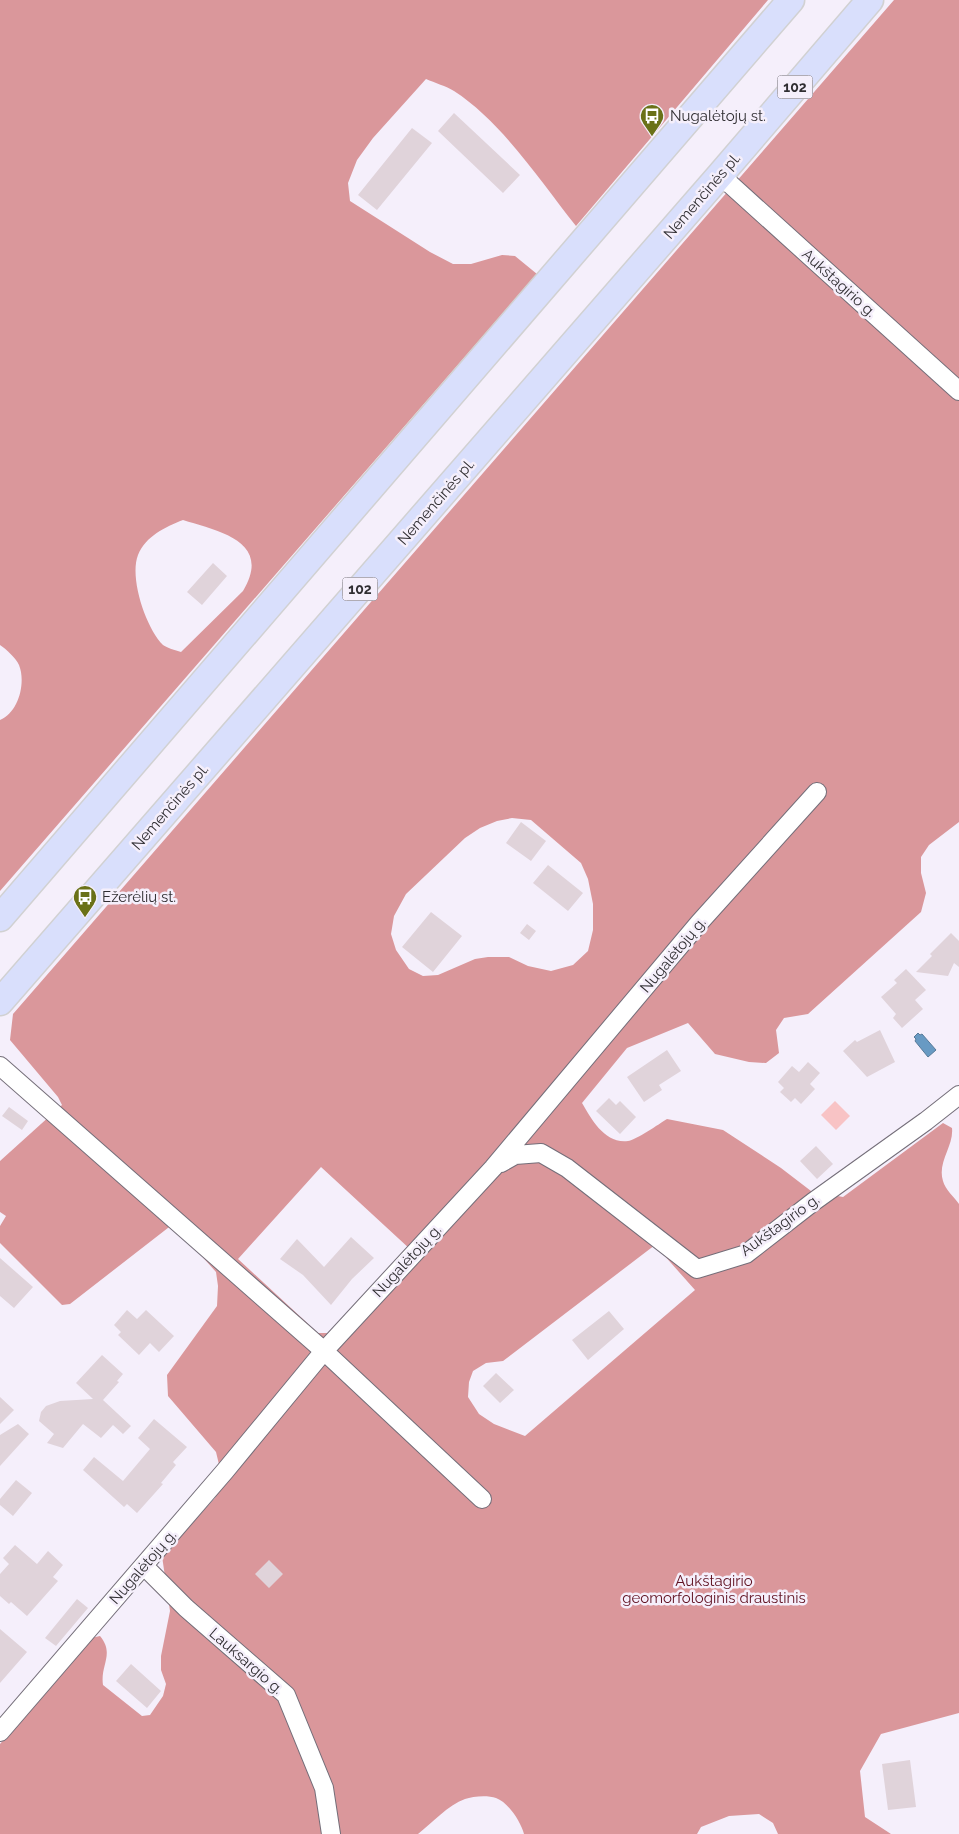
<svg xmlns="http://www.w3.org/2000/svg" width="959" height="1834" viewBox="0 0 959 1834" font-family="Raleway,sans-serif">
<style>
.green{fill:#f8c3c5}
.forest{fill:#da979b;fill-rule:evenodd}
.water{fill:#689ac3;stroke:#577a98}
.building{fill:#e0d3da}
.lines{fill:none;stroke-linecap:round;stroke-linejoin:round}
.minor-casing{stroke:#746e79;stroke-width:20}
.primary-casing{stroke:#d1d1d2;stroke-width:29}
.minor{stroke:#fff;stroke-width:18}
.primary{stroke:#d9dffc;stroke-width:26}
.labels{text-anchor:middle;stroke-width:5;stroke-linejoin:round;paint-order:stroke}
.shield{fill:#f5effb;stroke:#6b686e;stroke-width:1}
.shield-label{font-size:14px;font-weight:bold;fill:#302e32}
.poi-label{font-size:15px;fill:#302e32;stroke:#f5effb;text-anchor:start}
.street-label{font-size:15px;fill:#302e32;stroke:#f5effb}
.park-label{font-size:15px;fill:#601121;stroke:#f5effb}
</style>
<rect width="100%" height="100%" fill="#f5effb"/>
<path class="green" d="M 835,1101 L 850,1116 L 836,1130 L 821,1115 Z"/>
<path class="forest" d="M 0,0 L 768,0 L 576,226 C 541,182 502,122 454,91 C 446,86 435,83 426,79 L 373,138 L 357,160 L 348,183 L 350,201 L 430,252 L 453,264 L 471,264 L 502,255 L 515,256 L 537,274 L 0,891 L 0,720 C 19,712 26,682 19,665 C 16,658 6,649 0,645 ZM 183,520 C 218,531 273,541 243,591 L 181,652 C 175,650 167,648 163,645 C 146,628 129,578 138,555 C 146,536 165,527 183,520 Z
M 894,0 L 959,0 L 959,822 L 929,845 L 921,857 L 921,873 L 926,893 L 921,912 L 808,1014 L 784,1018 L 776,1030 L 779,1053 L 766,1063 L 749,1062 L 715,1054 L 688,1023 L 627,1048 L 582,1103 C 592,1120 605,1144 628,1141 C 636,1140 659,1124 667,1119 L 723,1130 L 781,1168 L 811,1191 L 843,1197 L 943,1123 L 952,1128 C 954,1146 937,1162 943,1181 C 945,1189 954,1197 959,1204 L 959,1713 L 881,1734 L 860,1771 L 865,1817 L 891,1834 L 778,1834 L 773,1823 L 759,1814 L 729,1816 L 701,1827 L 697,1834 L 524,1834 C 521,1822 508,1802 496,1798 C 488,1795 473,1796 465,1799 C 448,1805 432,1823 418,1834 L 0,1834 L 0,1744 L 91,1638 L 100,1636 C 115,1654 100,1665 103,1685 L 142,1716 L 150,1715 L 163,1696 L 166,1684 L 161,1670 L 161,1656 L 170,1611 L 162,1556 L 215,1498 L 222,1477 L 216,1452 L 168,1396 L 167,1375 L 217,1306 L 218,1286 L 216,1272 L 173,1224 L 70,1304 L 62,1305 L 0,1243 L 0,1226 L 6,1216 L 0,1212 L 0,1161 L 62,1105 L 58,1097 L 10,1040 L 13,1014 ZM 512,818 L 531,820 L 581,863 L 588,879 L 593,904 L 593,930 L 588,951 L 573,965 L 551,971 L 528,966 L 509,957 L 488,957 L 475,959 L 438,975 L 423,976 L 409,969 L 396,950 L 391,934 L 394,916 L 406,894 L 465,838 L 480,828 L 497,821 ZM 321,1167 L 411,1250 L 332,1333 L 318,1333 L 238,1259 ZM 655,1245 L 695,1290 L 525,1436 L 494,1424 L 479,1414 L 468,1397 L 469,1382 L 473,1371 L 486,1363 L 503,1361 Z"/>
<path class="water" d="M 918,1033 L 920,1035 L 922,1034 L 936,1050 L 928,1057 L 915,1041 L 916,1039 L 914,1037 Z"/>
<path class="building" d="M 454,113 L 520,175 L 503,193 L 438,131 Z
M 412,128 L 432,143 L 377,210 L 358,195 Z
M 213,563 L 227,576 L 202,605 L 187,592 Z
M 521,822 L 546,841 L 531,861 L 506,843 Z
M 548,865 L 583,893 L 568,911 L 533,883 Z
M 431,912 L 462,936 L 433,972 L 402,947 Z
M 527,924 L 536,931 L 529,940 L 520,933 Z
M 951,933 L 959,941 L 959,967 L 954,963 L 948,976 L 916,972 L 932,956 L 930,954 Z
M 906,969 L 926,990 L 915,1000 L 923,1009 L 902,1028 L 893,1018 L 896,1014 L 881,997 L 897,983 L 894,980 Z
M 880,1030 L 895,1062 L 867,1077 L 843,1051 L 855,1040 L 857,1042 Z
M 667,1050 L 681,1071 L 659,1085 L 662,1090 L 644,1102 L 627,1077 Z
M 808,1062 L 820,1073 L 810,1084 L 815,1089 L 801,1104 L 795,1098 L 791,1102 L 780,1092 L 784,1088 L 778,1082 L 792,1066 L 799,1072 Z
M 609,1098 L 616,1105 L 620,1101 L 636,1117 L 620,1134 L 596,1111 Z
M 9,1107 L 28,1121 L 22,1130 L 2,1116 Z
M 816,1146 L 833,1164 L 817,1179 L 800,1161 Z
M 351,1237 L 374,1258 L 352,1279 L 331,1305 L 303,1275 L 280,1259 L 297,1239 L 324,1267 Z
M 0,1258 L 33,1287 L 14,1308 L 0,1296 Z
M 127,1310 L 137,1319 L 146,1310 L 174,1336 L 159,1352 L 150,1343 L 139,1355 L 118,1335 L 121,1332 L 114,1325 Z
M 609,1311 L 624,1329 L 588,1360 L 572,1340 Z
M 102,1355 L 123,1374 L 117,1381 L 119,1382 L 103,1400 L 131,1426 L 123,1434 L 113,1425 L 101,1438 L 83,1424 L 63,1448 L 47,1443 L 54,1434 L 39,1421 L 41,1412 L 46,1406 L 60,1401 L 93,1399 L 76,1383 Z
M 496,1373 L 514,1390 L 500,1403 L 483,1386 Z
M 0,1397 L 14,1410 L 0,1424 Z
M 154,1419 L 187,1447 L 173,1462 L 176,1465 L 161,1483 L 163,1484 L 137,1513 L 127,1504 L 124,1507 L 83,1470 L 94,1457 L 123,1481 L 150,1449 L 138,1438 Z
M 18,1424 L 29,1434 L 0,1466 L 0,1435 Z
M 16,1480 L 32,1493 L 13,1516 L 0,1505 L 0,1499 Z
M 15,1545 L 37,1564 L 48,1551 L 63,1565 L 53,1577 L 58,1581 L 27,1616 L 11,1602 L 9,1604 L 0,1596 L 0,1574 L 9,1564 L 3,1558 Z
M 269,1560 L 283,1574 L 269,1588 L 255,1574 Z
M 77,1599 L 88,1608 L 56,1646 L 45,1638 Z
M 0,1629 L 27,1652 L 0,1683 Z
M 131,1664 L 161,1691 L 147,1708 L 116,1681 Z
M 910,1760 L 916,1807 L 888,1810 L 882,1764 Z"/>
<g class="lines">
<g class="minor-casing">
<path id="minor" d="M 720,175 L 959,391
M 0,1066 L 324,1351 L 482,1499
M 501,1163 L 515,1155 L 541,1153 L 567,1168 L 697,1269 L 746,1254 L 813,1202 L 926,1121 L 959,1095
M 144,1566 L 186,1608 L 286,1695 L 324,1788 L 331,1834
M 0,1732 L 225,1471 L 324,1351 L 493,1168 L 699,923 L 817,792"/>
</g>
<g class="primary-casing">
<path id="primary" d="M 0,918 L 791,0
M 0,1002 L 720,175 L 870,0"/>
</g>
<use href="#minor" class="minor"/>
<use href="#primary" class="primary"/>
</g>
<defs>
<g id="bus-pin" transform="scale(1.25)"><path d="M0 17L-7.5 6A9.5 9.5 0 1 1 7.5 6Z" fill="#6a7118" stroke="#f5effb"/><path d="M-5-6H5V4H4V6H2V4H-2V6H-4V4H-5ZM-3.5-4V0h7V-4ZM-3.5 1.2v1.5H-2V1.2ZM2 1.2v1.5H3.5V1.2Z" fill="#fff"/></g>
</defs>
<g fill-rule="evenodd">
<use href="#bus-pin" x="652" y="116"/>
<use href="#bus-pin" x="85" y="897"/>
</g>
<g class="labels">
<g class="shield">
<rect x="777.5" y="75.5" width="35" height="23" rx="4"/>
<rect x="342.5" y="577.5" width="35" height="23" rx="4"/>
</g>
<g class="shield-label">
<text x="795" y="92">102</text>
<text x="360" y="594">102</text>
</g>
<g class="poi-label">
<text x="670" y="121">Nugalėtojų st.</text>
<text x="102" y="902">Ežerėlių st.</text>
</g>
<g class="street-label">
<text transform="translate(702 196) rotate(-49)" y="5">Nemenčinės pl.</text>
<text transform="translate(839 283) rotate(42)" y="5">Aukštagirio g.</text>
<text transform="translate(436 502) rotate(-49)" y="5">Nemenčinės pl.</text>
<text transform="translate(170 807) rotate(-49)" y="5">Nemenčinės pl.</text>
<text transform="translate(673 955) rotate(-50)" y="5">Nugalėtojų g.</text>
<text transform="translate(780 1225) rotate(-36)" y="5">Aukštagirio g.</text>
<text transform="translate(407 1261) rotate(-47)" y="5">Nugalėtojų g.</text>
<text transform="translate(143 1567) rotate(-49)" y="5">Nugalėtojų g.</text>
<text transform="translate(246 1661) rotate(41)" y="5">Lauksargio g.</text>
</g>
<g class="park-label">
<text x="714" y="1586">Aukštagirio<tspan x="714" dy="17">geomorfologinis draustinis</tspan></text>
</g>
</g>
</svg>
